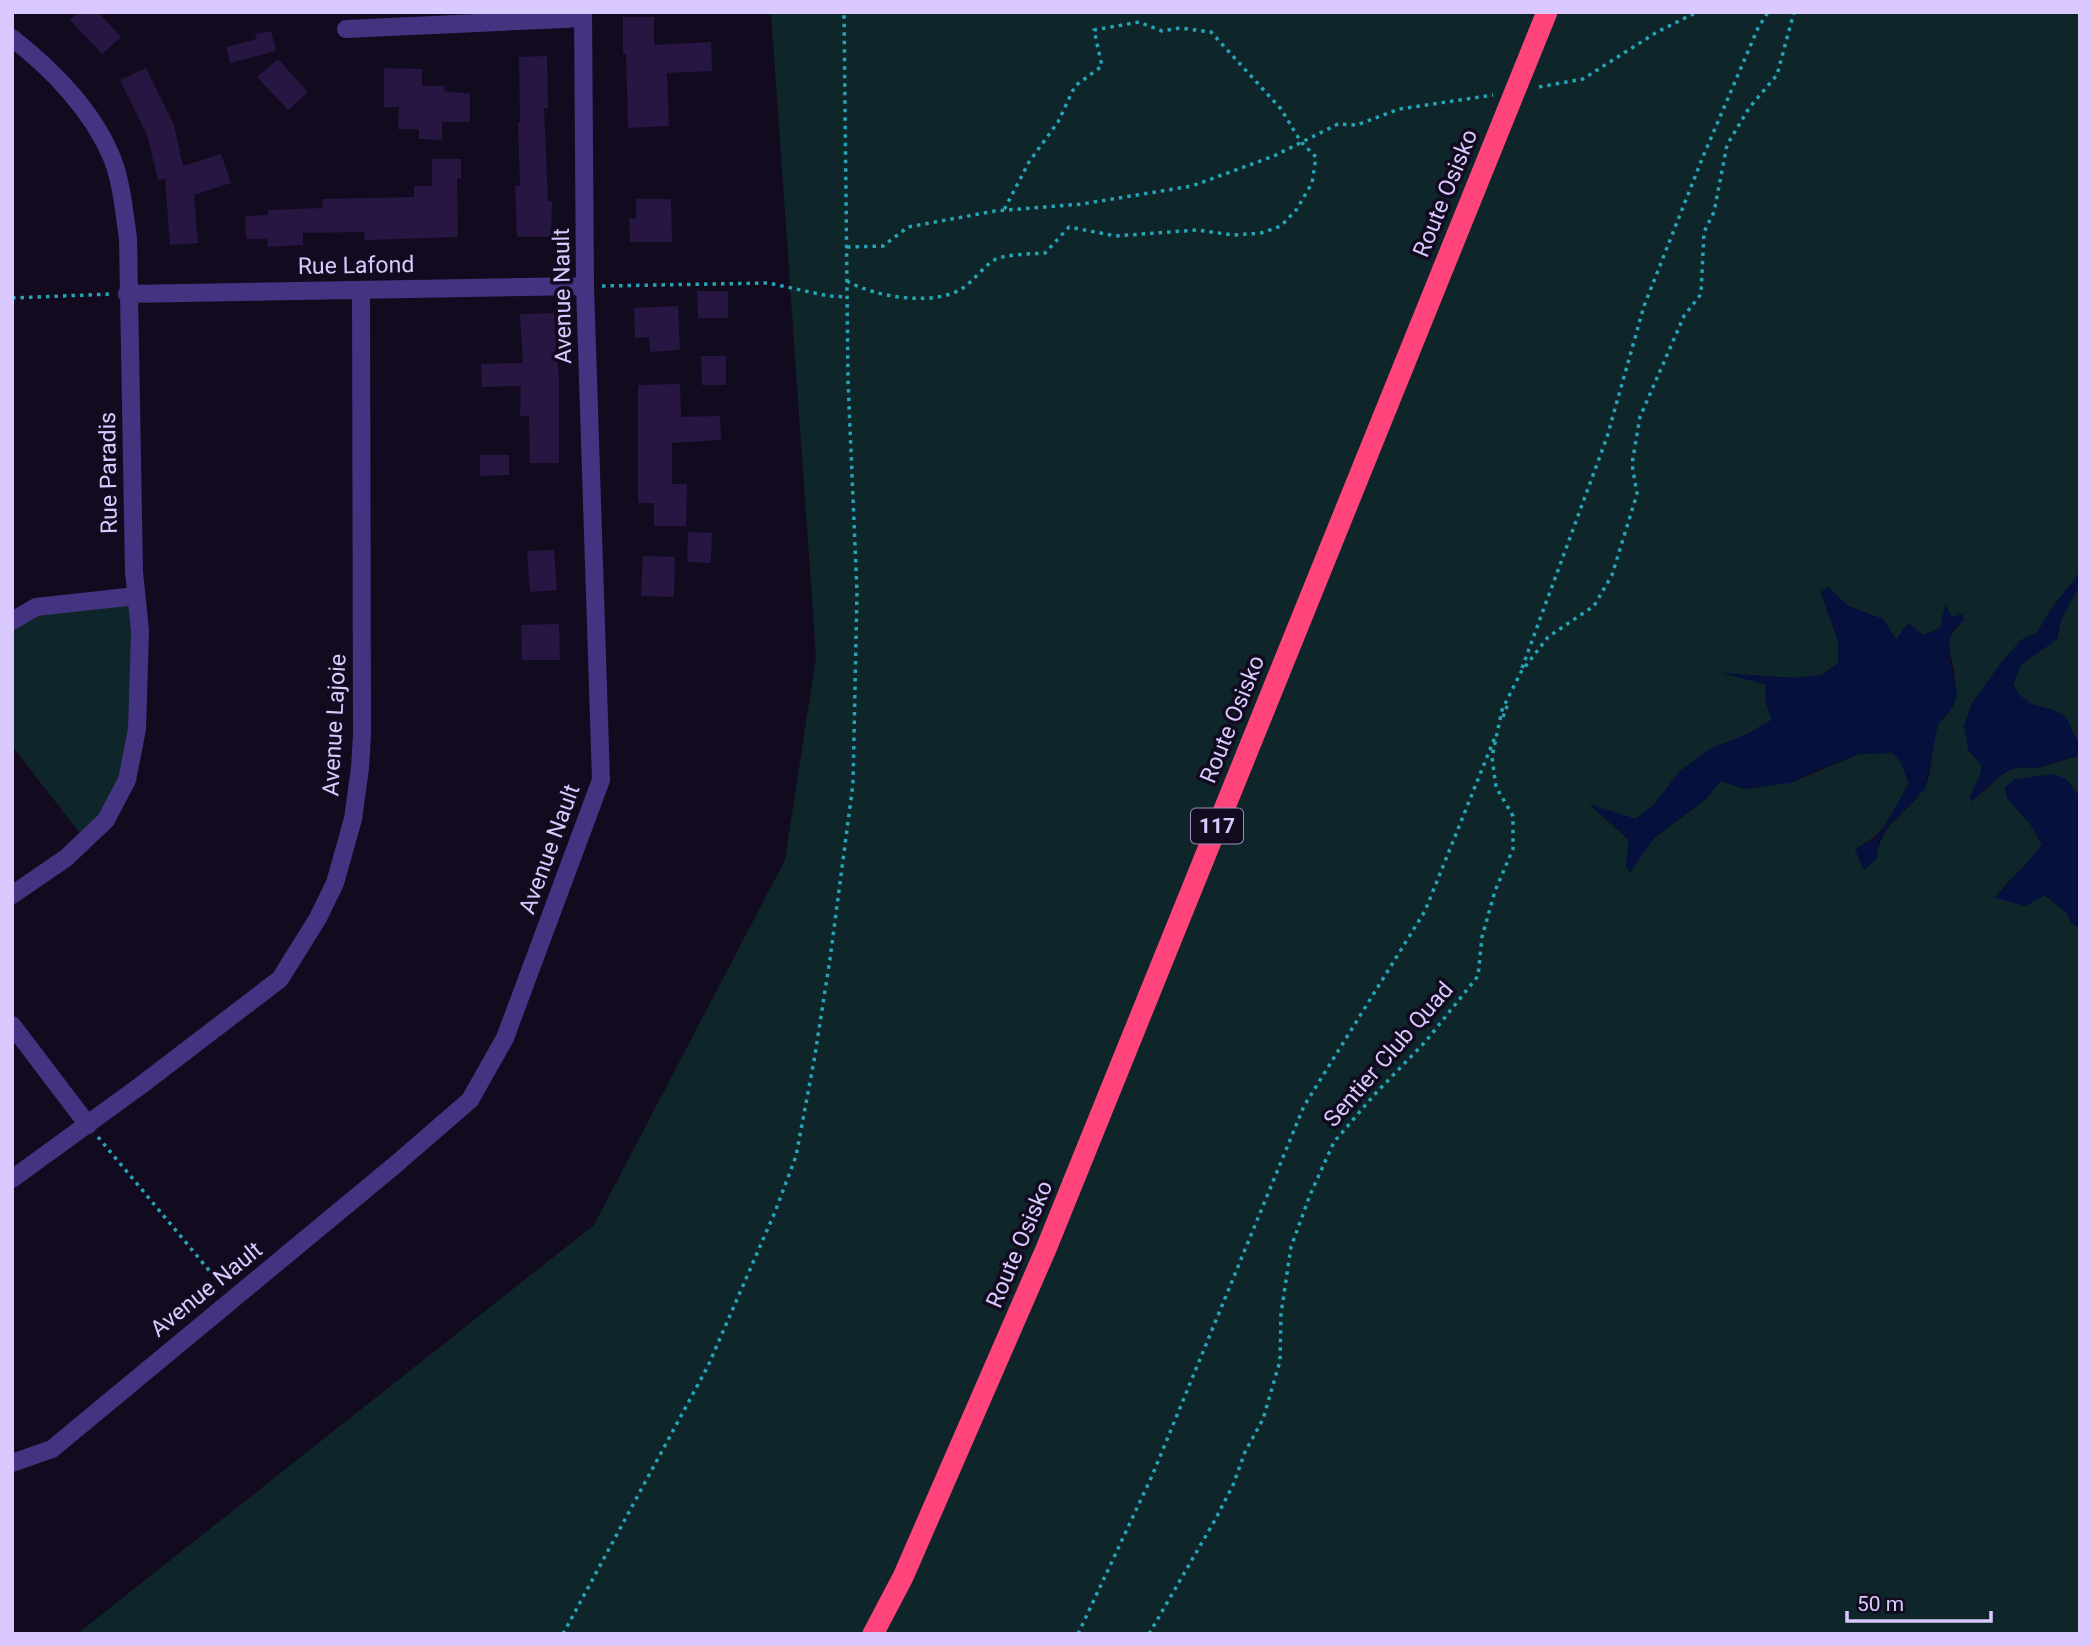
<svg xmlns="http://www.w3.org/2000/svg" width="2092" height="1646" viewBox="0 0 2092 1646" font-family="Roboto,sans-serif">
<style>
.green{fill:#0e2529;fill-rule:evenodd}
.water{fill:#06103d}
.building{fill:#261641}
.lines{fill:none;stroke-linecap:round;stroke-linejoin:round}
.path{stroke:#26a4b5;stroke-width:3.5;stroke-dasharray:3.5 5;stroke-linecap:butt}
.minor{stroke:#443381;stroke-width:18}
.highway{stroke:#ff447c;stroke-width:21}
.labels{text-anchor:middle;stroke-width:7;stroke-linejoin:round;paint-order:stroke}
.shield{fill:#120b1f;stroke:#9d90bc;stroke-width:2}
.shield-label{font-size:21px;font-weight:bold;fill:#d9c9ff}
.street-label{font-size:23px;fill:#d9c9ff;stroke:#120b1f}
</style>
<rect width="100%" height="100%" fill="#120b1f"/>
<path class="green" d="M 771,12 L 2080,12 L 2080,572 L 2049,612 L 2037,633 L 2021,640 L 1971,705 L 1968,749 L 1981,765 L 1981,773 L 1970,797 C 1989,794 1992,777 2010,770 C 2019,766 2028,769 2037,768 C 2051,765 2066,759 2080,755 L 2080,797 L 2067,780 L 2007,798 L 2031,825 L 2042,845 C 2028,864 2010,879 1995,897 L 2044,895 L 2066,912 L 2071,922 L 2080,929 L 2080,1634 L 77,1634 L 594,1225 L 785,860 L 816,657 ZM 1828,587 L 1848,606 L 1882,619 L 1897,640 L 1924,635 L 1941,628 L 1946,606 L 1952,617 L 1964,620 C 1938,644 1953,651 1955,679 C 1955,687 1952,702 1949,711 C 1947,717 1939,720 1937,727 C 1931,745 1933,776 1923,790 C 1902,819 1883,819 1876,859 L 1864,870 L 1855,849 C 1886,834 1893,812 1909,783 L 1900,761 L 1893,753 L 1859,754 L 1790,783 L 1729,783 L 1720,781 L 1706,799 L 1654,838 L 1630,872 L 1626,866 L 1629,840 L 1591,806 L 1635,819 L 1654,805 L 1680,771 L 1712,748 L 1745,735 L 1772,720 L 1765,699 L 1765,684 L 1726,674 L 1795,678 L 1822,675 L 1838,663 L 1838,641 L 1821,593 Z
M 2080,585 L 2080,744 L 2050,710 L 2034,706 L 2019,695 L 2013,684 L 2021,665 L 2057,639 L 2061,619 Z
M 136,596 L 127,780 L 86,841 L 12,746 L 12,621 Z"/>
<path class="water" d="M 2080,572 L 2080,585 L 2061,619 L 2057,639 L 2021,665 L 2013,684 C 2028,715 2051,701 2067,719 C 2070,723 2071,730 2074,734 C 2078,742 2080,745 2080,755 L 2035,768 L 2020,767 L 2009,770 L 1995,779 L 1971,802 L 1970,797 L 1981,773 L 1981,765 L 1968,749 L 1964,726 L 1971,705 L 2000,664 L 2021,640 L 2037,633 L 2049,612 Z
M 1828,587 L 1848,606 L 1883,619 L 1896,640 L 1908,623 L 1924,635 L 1940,628 L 1945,605 L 1952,617 L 1962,614 L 1964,620 L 1953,630 L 1949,640 L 1950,661 L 1957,693 L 1954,705 L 1938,724 L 1925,789 L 1890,824 L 1879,841 L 1876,859 L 1864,870 L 1855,849 L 1874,840 L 1886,824 L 1909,783 L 1900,761 L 1893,753 L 1859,754 L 1807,774 L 1790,783 L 1745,789 L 1720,781 L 1706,799 L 1654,838 L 1630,872 L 1626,866 L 1629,839 L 1589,804 L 1636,819 L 1654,805 L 1680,771 L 1712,748 L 1745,735 L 1772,720 L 1765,699 L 1765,684 L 1721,673 L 1795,678 L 1822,675 L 1838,663 L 1838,641 L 1821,592 Z
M 2054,774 L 2067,780 L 2080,797 L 2080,929 L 2071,922 L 2066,912 L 2045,895 L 2026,906 L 1995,898 C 2010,880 2028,864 2042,845 L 2031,825 L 2007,798 L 2005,787 L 2015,779 Z"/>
<path class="building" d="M 79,12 L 98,12 L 121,37 L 102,54 L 70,20 Z
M 623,17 L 654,17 L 654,45 L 711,42 L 712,71 L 667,73 L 669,126 L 628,128 L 626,54 L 623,54 Z
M 271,31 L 276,51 L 230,63 L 226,47 L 257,39 L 255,34 Z
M 547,56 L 548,108 L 544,108 L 548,201 L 552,201 L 551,237 L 517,237 L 515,186 L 520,186 L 518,122 L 520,122 L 519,57 Z
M 278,59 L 308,92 L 288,110 L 257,77 Z
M 146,68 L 174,125 L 183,166 L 221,154 L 231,183 L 194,195 L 198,243 L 170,245 L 165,179 L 158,180 L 147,135 L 120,80 Z
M 384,68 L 422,69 L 422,86 L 444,86 L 444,91 L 470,94 L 470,122 L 442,122 L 442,140 L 419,139 L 419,129 L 398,129 L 399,107 L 384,107 Z
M 432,159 L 461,159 L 461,178 L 457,178 L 458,237 L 365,240 L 364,232 L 303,233 L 303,245 L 268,247 L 267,239 L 246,239 L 245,216 L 268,215 L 268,210 L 323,208 L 322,199 L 414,197 L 414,186 L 432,186 Z
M 636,199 L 671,199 L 672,242 L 630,242 L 629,218 L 636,219 Z
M 697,291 L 728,291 L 728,318 L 698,318 Z
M 678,306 L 680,350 L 650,352 L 649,337 L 635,338 L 634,308 Z
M 554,313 L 559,381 L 559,463 L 530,463 L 529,416 L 520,416 L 521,386 L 482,387 L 481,364 L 523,363 L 520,314 Z
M 701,356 L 726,356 L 726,385 L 702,385 Z
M 680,384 L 681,417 L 720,416 L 721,440 L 672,443 L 672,484 L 687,484 L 686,526 L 654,526 L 654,503 L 638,503 L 638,385 Z
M 480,455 L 509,455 L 509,475 L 480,476 Z
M 688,532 L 712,533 L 711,563 L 687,562 Z
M 554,550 L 557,590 L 530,592 L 527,551 Z
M 643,556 L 675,557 L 674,597 L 641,596 Z
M 559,624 L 560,660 L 522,660 L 521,625 Z"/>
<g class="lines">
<path class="path" d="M 1539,87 L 1583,79 L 1657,32 L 1697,12
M 847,247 L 883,246 L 908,227 L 995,211 L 1082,204 L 1192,186 L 1274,156 L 1338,124 L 1357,125 L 1399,109 L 1493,95
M 847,281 C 875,297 934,307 963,288 C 973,281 986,264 996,259 C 1008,254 1032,254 1045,253 L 1069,227 L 1116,236 L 1197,230 L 1233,235 L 1261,233 L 1281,226 L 1297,209 L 1312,183 L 1316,157 L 1301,142 L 1281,109 L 1211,32 L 1180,28 L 1162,31 L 1139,22 L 1094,30 L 1102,66 L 1075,86 L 1058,122 L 1029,162 L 1004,210
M 602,286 L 768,283 L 829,296 L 847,297
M 12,298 L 112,294
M 1522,668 L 1607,437 L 1644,306 L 1702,159 L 1758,28 L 1768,12
M 1503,717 L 1509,701
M 98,1137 L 223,1287
M 563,1634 L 708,1366 L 775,1212 L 796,1156 L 814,1061 L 830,959 L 853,784 L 857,592 L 848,381 L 844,12
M 1078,1634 L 1152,1476 L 1304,1106 L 1425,911 L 1495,737
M 1149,1634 L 1215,1520 L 1233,1485 L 1245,1452 L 1263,1419 L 1280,1361 L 1281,1314 L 1291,1247 L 1310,1195 L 1334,1142 L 1375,1094 L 1426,1041 L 1478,976 L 1482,937 L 1495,891 L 1513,849 L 1513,816 L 1496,787 L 1492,757 L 1502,710 L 1521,672 L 1548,637 L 1594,606 L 1612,575 L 1637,494 L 1632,464 L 1640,417 L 1684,316 L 1701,294 L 1704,232 L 1714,212 L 1727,145 L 1749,108 L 1777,75 L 1794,12"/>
<path class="minor" d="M 346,29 L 583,18
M 12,38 C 52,69 93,111 112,158 C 122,183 124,212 128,238 L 134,572 L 140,631 L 137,729 L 127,780 L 106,820 L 66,858 L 12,895
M 127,294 L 585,286
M 12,621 L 36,607 L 136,596
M 12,1025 L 88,1125
M 12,1179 L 140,1086 L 280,979 L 318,918 L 335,883 L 353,819 L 360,768 L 362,736 L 361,290
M 12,1463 L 52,1449 L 395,1165 L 470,1100 L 505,1038 L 601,780 L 585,286 L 583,12"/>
<path class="highway" d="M 873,1634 L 903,1577 L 1046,1249 L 1547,12"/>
</g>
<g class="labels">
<rect class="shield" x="1191" y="808.5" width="52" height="35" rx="5"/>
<g class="shield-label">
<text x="1217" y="833">117</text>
</g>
<g class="street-label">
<text transform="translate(1445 193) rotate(-68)" y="8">Route Osisko</text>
<text transform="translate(356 265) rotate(-1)" y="8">Rue Lafond</text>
<text transform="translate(562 296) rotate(-91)" y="8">Avenue Nault</text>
<text transform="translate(108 473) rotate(-91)" y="8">Rue Paradis</text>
<text transform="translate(1232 719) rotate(-68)" y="8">Route Osisko</text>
<text transform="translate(334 725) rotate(-87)" y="8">Avenue Lajoie</text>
<text transform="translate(549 849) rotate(-70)" y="8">Avenue Nault</text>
<text transform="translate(1388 1054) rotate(-49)" y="8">Sentier Club Quad</text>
<text transform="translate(1019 1244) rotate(-67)" y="8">Route Osisko</text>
<text transform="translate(206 1289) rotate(-39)" y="8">Avenue Nault</text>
</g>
</g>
<rect width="2092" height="1646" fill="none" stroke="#d9c9ff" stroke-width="28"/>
<path d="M1847 1611v10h144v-10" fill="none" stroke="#d9c9ff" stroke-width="3.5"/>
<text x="1857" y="1611" font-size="21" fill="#d9c9ff" stroke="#120b1f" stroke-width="5" paint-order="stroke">50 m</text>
</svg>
